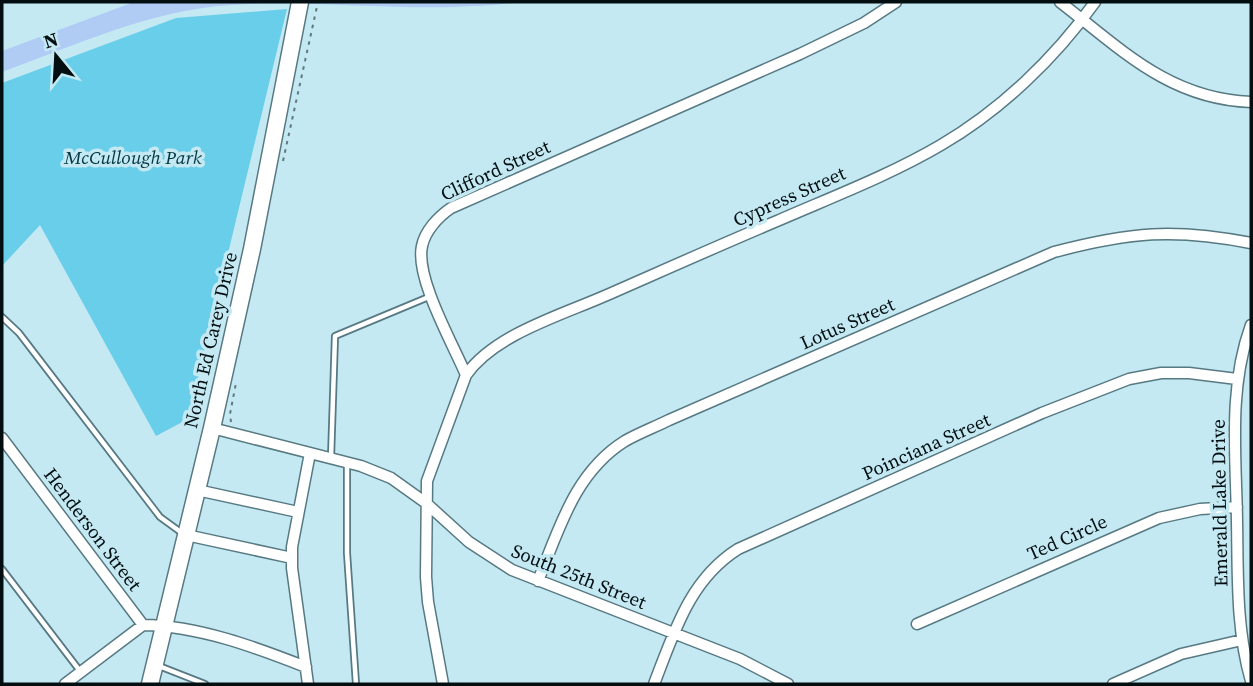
<svg xmlns="http://www.w3.org/2000/svg" width="1253" height="686" viewBox="0 0 1253 686" font-family="'Source Serif 4',serif">
<style>
.green{fill:#68cee9}
.water{fill:#b0ccf4}
.lines{fill:none;stroke-linecap:round;stroke-linejoin:round}
.service-casing{stroke:#577982;stroke-width:8}
.minor-casing{stroke:#577982;stroke-width:13}
.primary-casing{stroke:#577982;stroke-width:19}
.path{stroke:#627980;stroke-width:2;stroke-dasharray:3.5 5;stroke-linecap:butt}
.service{stroke:#fff;stroke-width:4.5}
.minor{stroke:#fff;stroke-width:10}
.primary{stroke:#fff;stroke-width:16}
.labels{text-anchor:middle;stroke-width:7;stroke-linejoin:round;paint-order:stroke}
.park-label{font-size:19px;font-style:italic;fill:#003642;stroke:#c4e9f3}
.street-label{font-size:19px;fill:#030e11;stroke:#c4e9f3}
</style>
<rect width="100%" height="100%" fill="#c4e9f3"/>
<path class="green" d="M 287,9 L 188,419 L 156,436 L 40,225 L 2,266 L 2,83 L 176,18 Z"/>
<path class="water" d="M 134,2 L 518,2 C 497,6 475,6 454,7 C 380,9 305,0 231,5 C 151,10 76,45 2,72 L 2,51 Z"/>
<g class="lines">
<g class="service-casing">
<path id="service" d="M 2,317 L 19,333 L 160,517 L 182,533
M 331,458 L 335,336 L 431,296
M 347,464 L 347,553 L 356,684
M 2,569 L 80,671
M 159,666 L 205,684"/>
</g>
<g class="minor-casing">
<path id="minor" d="M 1060,2 C 1121,49 1169,99 1251,102
M 1251,325 C 1228,388 1236,455 1237,521 C 1238,575 1236,629 1251,681
M 466,375 C 495,334 562,315 607,295 C 664,270 720,245 777,221 C 832,197 890,175 941,145 C 1001,110 1055,58 1095,2
M 212,428 L 361,466 L 391,478 L 426,503 L 469,542 L 512,570 L 740,659 L 788,684
M 2,438 L 143,625
M 197,490 L 298,512
M 186,535 L 292,558
M 538,581 C 559,529 575,472 625,441 C 639,433 655,427 669,420 L 1054,252 C 1130,232 1174,228 1251,243
M 917,624 L 1159,518 L 1200,509 L 1237,507
M 143,625 C 199,626 255,647 306,667
M 65,684 L 143,625
M 308,684 L 292,568 L 292,547 L 310,453
M 443,684 L 428,602 L 426,577 L 427,481 L 466,375 C 453,344 415,278 422,246 C 425,231 438,217 451,208 L 800,54 L 864,23 L 896,2
M 654,684 C 674,633 689,580 738,549 L 1042,413 L 1129,379 L 1161,373 L 1189,373 L 1237,379
M 1113,684 L 1181,654 L 1242,640"/>
</g>
<g class="primary-casing">
<path id="primary" d="M 150,684 L 212,428 L 252,249 L 300,2"/>
</g>
<path class="path" d="M 283,161 L 318,2
M 231,422 L 230,414 L 236,383"/>
<use href="#service" class="service"/>
<use href="#minor" class="minor"/>
<use href="#primary" class="primary"/>
</g>
<g class="labels">
<g class="park-label">
<text x="133" y="164">McCullough Park</text>
</g>
<g class="street-label">
<text transform="translate(495 170) rotate(-25)" y="7">Clifford Street</text>
<text transform="translate(789 196) rotate(-24)" y="7">Cypress Street</text>
<text transform="translate(847 323) rotate(-24)" y="7">Lotus Street</text>
<text transform="translate(210 340) rotate(-77)" y="7">North Ed Carey Drive</text>
<text transform="translate(926 446) rotate(-24)" y="7">Poinciana Street</text>
<text transform="translate(1219 503) rotate(-91)" y="7">Emerald Lake Drive</text>
<text transform="translate(93 529) rotate(53)" y="7">Henderson Street</text>
<text transform="translate(1067 537) rotate(-24)" y="7">Ted Circle</text>
<text transform="translate(579 576) rotate(22)" y="7">South 25th Street</text>
</g>
</g>
<rect width="1253" height="686" fill="none" stroke="#030e11" stroke-width="7"/>
<g transform="translate(56 56) rotate(342)" stroke="#c4e9f3" stroke-width="5" paint-order="stroke">
<path d="M0-5L12 26L0 18L-12 26Z" fill="#030e11"/>
<text y="-10" font-size="19" font-weight="bold" text-anchor="middle" fill="#030e11">N</text>
</g>
</svg>
